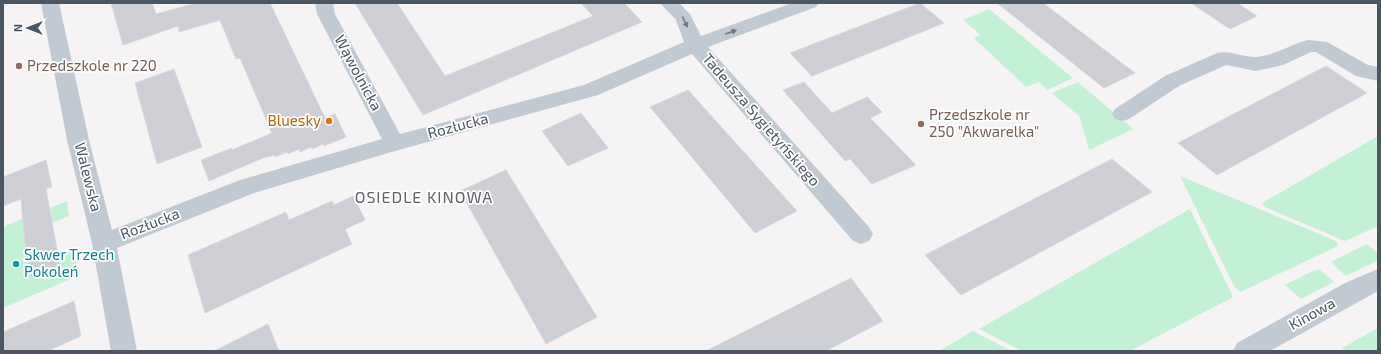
<svg xmlns="http://www.w3.org/2000/svg" width="1381" height="354" viewBox="0 0 1381 354" font-family="'Exo 2',sans-serif">
<style>
.green{fill:#c3f1d5}
.building{fill:#cdcfd5;stroke:#d7d9de}
.lines{fill:none;stroke-linecap:round;stroke-linejoin:round}
.minor{fill:#c1cad2;fill-rule:evenodd}
.tertiary{fill:#c1cad2;fill-rule:evenodd}
.oneway{fill:#6e7983}
.education-dot{fill:#8d6e63;stroke:#fff;stroke-width:1.5}
.food-dot{fill:#e8710a;stroke:#fff;stroke-width:1.5}
.culture-dot{fill:#0f9aa8;stroke:#fff;stroke-width:1.5}
.labels{text-anchor:middle;stroke-width:3.5;stroke-linejoin:round;paint-order:stroke}
.education-label{font-size:15px;fill:#785e54;stroke:#fff;text-anchor:start}
.street-label{font-size:15px;fill:#4a5661;stroke:#fff}
.food-label{font-size:15px;fill:#c56008;stroke:#fff;text-anchor:end}
.culture-label{font-size:15px;fill:#0d838f;stroke:#fff;text-anchor:start}
.neighbourhood-label{font-size:16px;letter-spacing:1px;fill:#5f6368;stroke:#fff}
</style>
<rect width="100%" height="100%" fill="#f5f3f3"/>
<path class="green" d="M 989,9 L 1073,78 L 1047,90 L 1039,82 L 1026,87 L 974,38 L 981,35 L 963,20 Z
M 1078,82 L 1133,129 L 1089,150 L 1080,117 L 1052,93 Z
M 1378,136 L 1378,226 L 1345,241 L 1265,207 L 1262,203 Z
M 1180,176 L 1336,241 L 1338,246 L 1240,292 L 1234,286 Z
M 67,201 L 69,216 L 24,234 L 31,277 L 60,265 L 58,256 L 75,249 L 80,275 L 3,308 L 3,228 L 7,225 Z
M 1190,209 L 1233,297 L 1130,351 L 1022,351 L 979,329 Z
M 1367,244 L 1378,254 L 1378,260 L 1346,276 L 1331,262 Z
M 1315,270 L 1320,270 L 1334,282 L 1301,299 L 1285,285 Z
M 1378,328 L 1378,351 L 1345,351 L 1342,348 Z
M 973,331 L 1011,351 L 939,351 Z"/>
<path class="building" d="M 111,3 L 152,3 L 156,14 L 196,3 L 270,3 L 325,118 L 335,114 L 346,137 L 324,146 L 323,144 L 312,149 L 311,147 L 300,152 L 299,149 L 288,154 L 287,152 L 275,157 L 275,155 L 263,158 L 209,181 L 201,160 L 232,148 L 232,150 L 272,133 L 240,58 L 236,59 L 220,20 L 179,32 L 178,26 L 123,45 Z
M 355,3 L 397,3 L 445,76 L 593,16 L 581,3 L 624,3 L 642,22 L 423,115 Z
M 920,3 L 944,23 L 812,76 L 790,53 Z
M 997,3 L 1043,3 L 1135,73 L 1104,88 Z
M 1191,3 L 1237,3 L 1257,16 L 1230,29 Z
M 1326,66 L 1367,93 L 1217,175 L 1178,143 Z
M 174,69 L 202,147 L 157,164 L 135,83 Z
M 804,82 L 832,113 L 867,97 L 882,112 L 870,118 L 916,165 L 872,184 L 850,159 L 845,161 L 783,90 Z
M 688,90 L 797,211 L 755,233 L 650,107 Z
M 581,113 L 608,148 L 568,166 L 542,131 Z
M 1112,159 L 1152,192 L 961,295 L 925,255 Z
M 46,160 L 52,187 L 46,189 L 60,265 L 31,278 L 25,243 L 21,199 L 3,206 L 3,177 Z
M 506,170 L 597,317 L 546,344 L 460,191 Z
M 353,196 L 365,220 L 345,229 L 352,244 L 205,313 L 188,255 L 286,212 L 289,220 L 332,201 L 334,205 Z
M 851,278 L 883,321 L 826,351 L 706,351 Z
M 74,301 L 81,336 L 48,351 L 3,351 L 3,332 Z
M 268,324 L 279,351 L 214,351 Z"/>
<g class="lines">
<path class="minor" d="M 41,3 L 59,3 L 89,140 L 112,230 L 240,180 L 382,139 L 317,14 L 315,3 L 333,3 L 335,14 L 400,134 L 584,85 L 684,42 L 676,20 L 660,3 L 679,3 L 690,14 L 701,36 L 792,3 L 819,3 L 816,7 L 708,47 L 869,227 L 873,234 L 869,241 L 861,244 L 853,241 L 692,54 L 598,95 L 395,151 L 254,193 L 117,248 L 137,351 L 111,351 L 92,243 L 67,140 Z
M 1308,40 L 1327,42 L 1368,65 L 1378,67 L 1378,81 L 1356,76 L 1316,52 L 1311,52 L 1283,65 L 1256,71 L 1226,65 L 1179,86 L 1129,119 L 1122,121 L 1115,119 L 1112,114 L 1115,109 L 1165,76 L 1217,53 C 1231,50 1244,58 1257,57 C 1276,55 1291,44 1308,40 Z"/>
<path class="tertiary" d="M 1378,269 L 1378,291 L 1270,351 L 1233,351 L 1237,343 L 1345,283 Z"/>
</g>
<defs><path id="oneway-solid" d="M-6-.8H1V-3.2L6.5 0L1 3.2V.8H-6Z"/></defs>
<g class="oneway">
<use href="#oneway-solid" transform="translate(685 22) rotate(64)"/>
<use href="#oneway-solid" transform="translate(731 32) rotate(-20)"/>
</g>
<g class="education-dot">
<circle cx="19" cy="66" r="4"/>
<circle cx="921" cy="124" r="4"/>
</g>
<circle class="food-dot" cx="329" cy="121" r="4"/>
<circle class="culture-dot" cx="16" cy="264" r="4"/>
<g class="labels">
<g class="education-label">
<text x="27" y="71">Przedszkole nr 220</text>
<text x="929" y="120">Przedszkole nr<tspan x="929" dy="17">250 "Akwarelka"</tspan></text>
</g>
<g class="street-label">
<text transform="translate(358 73) rotate(62)" y="5">Wąwolnicka</text>
<text transform="translate(761 120) rotate(49)" y="5">Tadeusza Sygietyńskiego</text>
<text transform="translate(458 126) rotate(-15)" y="5">Rozłucka</text>
<text transform="translate(88 177) rotate(76)" y="5">Walewska</text>
<text transform="translate(150 224) rotate(-21)" y="5">Rozłucka</text>
<text transform="translate(1312 314) rotate(-29)" y="5">Kinowa</text>
</g>
<g class="food-label">
<text x="321" y="126">Bluesky</text>
</g>
<g class="culture-label">
<text x="24" y="260">Skwer Trzech<tspan x="24" dy="17">Pokoleń</tspan></text>
</g>
<g class="neighbourhood-label">
<text x="424" y="203">OSIEDLE KINOWA</text>
</g>
</g>
<rect width="1381" height="354" fill="none" stroke="#4a5661" stroke-width="8"/>
<g transform="translate(28 28) rotate(270)" stroke="#ffffff" stroke-width="3" paint-order="stroke">
<path d="M0-3L7 15L0 10L-7 15Z" fill="#4a5661"/>
<text y="-6" font-size="11" font-weight="bold" text-anchor="middle" fill="#4a5661">N</text>
</g>
</svg>
